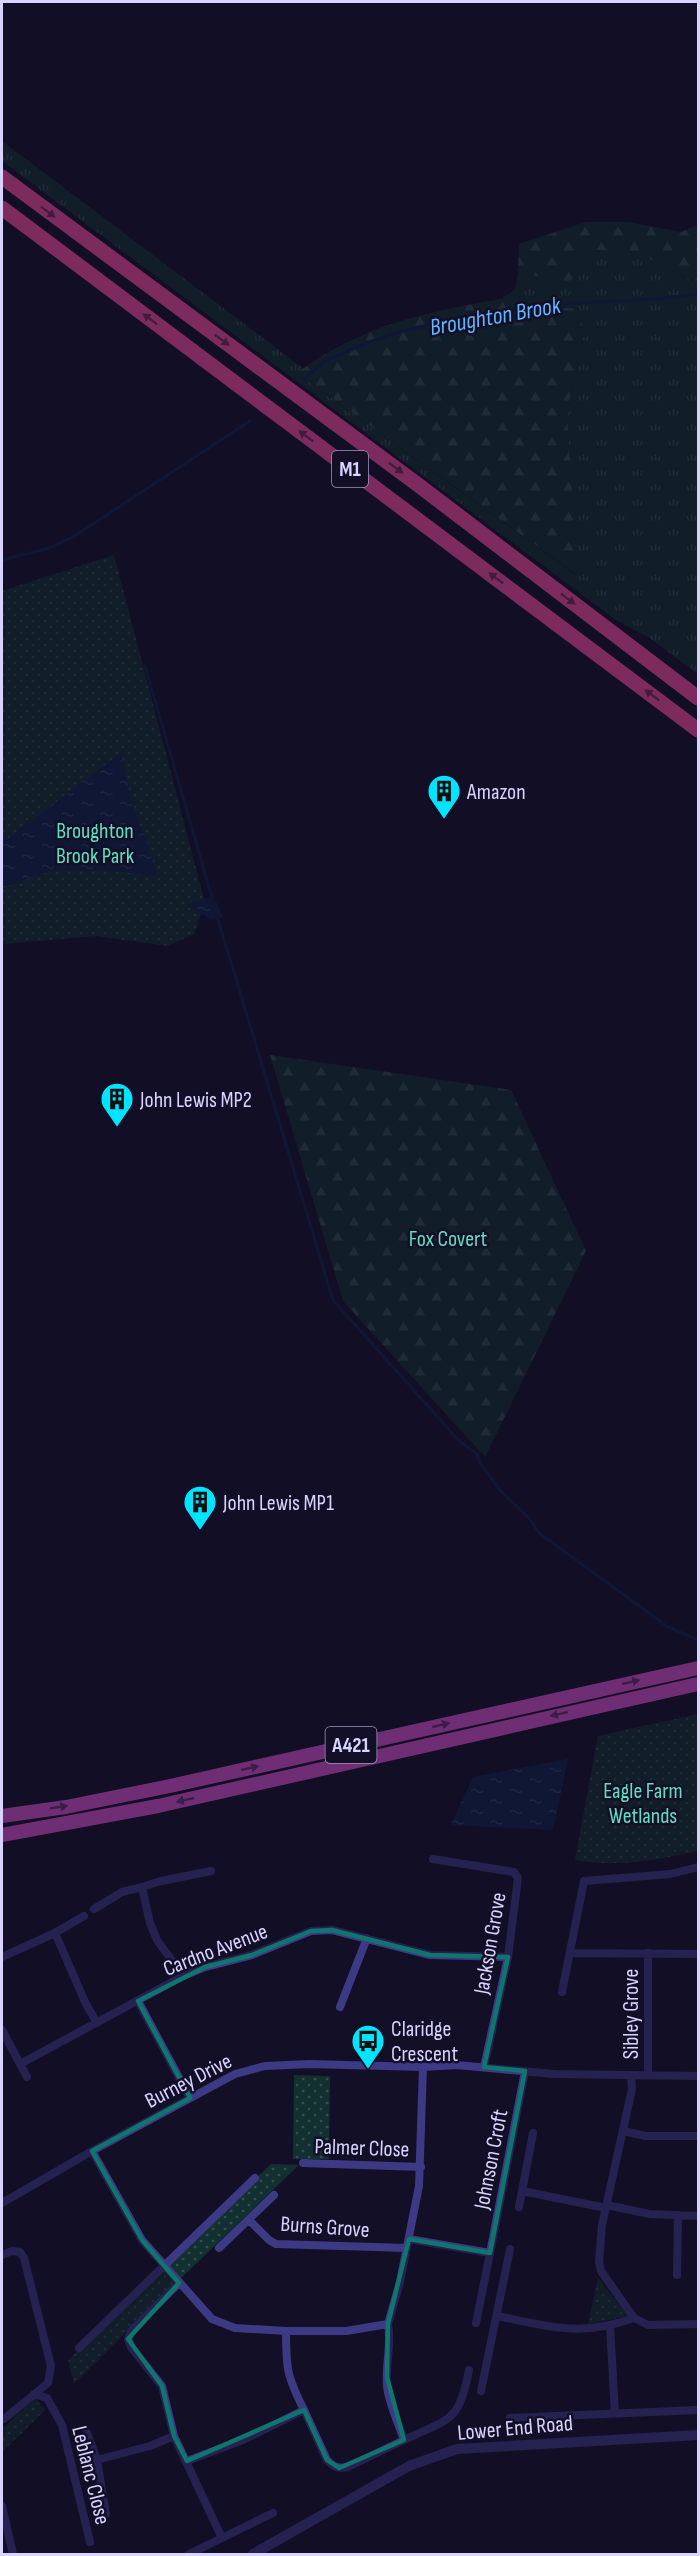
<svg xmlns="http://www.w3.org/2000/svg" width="700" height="2556" viewBox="0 0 700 2556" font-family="'Sofia Sans Condensed',sans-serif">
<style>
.grass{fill:url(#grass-tufts)}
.forest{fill:url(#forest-firs)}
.park{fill:url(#park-dots)}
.water{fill:url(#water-ripples)}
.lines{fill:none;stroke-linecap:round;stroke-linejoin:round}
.stream{stroke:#0c2248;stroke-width:3}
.minor{stroke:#3d3a85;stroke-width:8}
.tertiary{stroke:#3d3a85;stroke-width:10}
.trunk{stroke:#e055d1;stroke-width:14}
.motorway{stroke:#ff4fa3;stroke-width:15}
.oneway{fill:#7d2c5e}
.oneway2{fill:#6f2e73}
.marked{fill:none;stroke:#0f766e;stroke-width:4.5;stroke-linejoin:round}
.labels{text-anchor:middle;stroke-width:5;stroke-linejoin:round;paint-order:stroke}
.shield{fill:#130f26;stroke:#9e99be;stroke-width:1.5}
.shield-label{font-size:21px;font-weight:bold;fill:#d9d4ff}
.poi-label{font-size:22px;fill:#d9d4ff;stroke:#130f26;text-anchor:start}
.park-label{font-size:22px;fill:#5fe0c0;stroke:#130f26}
.street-label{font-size:22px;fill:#d9d4ff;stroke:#130f26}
.water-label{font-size:24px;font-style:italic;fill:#62b6ff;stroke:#130f26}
</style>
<defs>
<pattern id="grass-tufts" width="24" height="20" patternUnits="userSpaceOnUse" patternTransform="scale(1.5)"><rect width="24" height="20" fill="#12302f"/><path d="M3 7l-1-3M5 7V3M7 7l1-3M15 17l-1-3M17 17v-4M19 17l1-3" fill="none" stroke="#344d4e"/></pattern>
<pattern id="forest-firs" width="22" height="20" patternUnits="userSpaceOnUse" patternTransform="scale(1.5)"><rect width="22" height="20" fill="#12302f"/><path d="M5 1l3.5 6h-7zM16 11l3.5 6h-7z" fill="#344d4e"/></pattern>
<pattern id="park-dots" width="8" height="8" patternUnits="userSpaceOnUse" patternTransform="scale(1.5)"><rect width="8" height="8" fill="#12302f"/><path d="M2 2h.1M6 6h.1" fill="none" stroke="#344d4e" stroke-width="1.8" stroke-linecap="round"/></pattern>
<pattern id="water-ripples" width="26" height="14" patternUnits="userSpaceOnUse" patternTransform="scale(1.5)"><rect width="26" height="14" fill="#0c2248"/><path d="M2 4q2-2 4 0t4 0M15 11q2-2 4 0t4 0" fill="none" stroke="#2f4163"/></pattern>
</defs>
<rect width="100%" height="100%" fill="#130f26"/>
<path class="grass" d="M 2,141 L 304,369 L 298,374 L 576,575 L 567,412 L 584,334 L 579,308 L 541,308 L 501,299 L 515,290 L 518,274 L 536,276 L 561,287 L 579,257 L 596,250 L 640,253 L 698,284 L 698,674 L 648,637 L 616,620 L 2,161 Z"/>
<path class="forest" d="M 586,222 L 629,222 L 681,232 L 698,225 L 698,284 L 639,253 L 596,250 L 579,257 L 578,275 L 561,287 L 536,276 L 518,274 L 519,244 Z
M 501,299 L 541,308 L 579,308 L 584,334 L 567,412 L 577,575 L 297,373 C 361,326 424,312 501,299 Z
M 270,1055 L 511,1090 L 586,1251 L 485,1457 L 343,1301 Z"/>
<path class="park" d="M 114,555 L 205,903 L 194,934 L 168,946 L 96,936 L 2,944 L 2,591 Z
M 698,1714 L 698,1851 C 657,1860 617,1868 575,1860 L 598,1736 Z
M 294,2075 L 330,2076 L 329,2159 L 293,2159 Z
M 271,2164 L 299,2165 L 180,2279 L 166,2265 Z
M 163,2269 L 176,2283 L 74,2384 L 68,2360 Z
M 598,2278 L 628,2316 L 588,2324 Z
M 35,2398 L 45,2410 L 2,2452 L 2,2429 Z"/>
<path class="water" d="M 121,753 L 133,808 L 147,841 L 157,876 L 113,871 L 51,871 L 2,888 L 2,843 Z
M 206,898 L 216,901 L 223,917 L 211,919 L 188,906 L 192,901 L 199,902 Z
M 568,1759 L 553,1830 L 451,1825 L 473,1777 Z"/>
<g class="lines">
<path class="stream" d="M 304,379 L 325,361 L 364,344 L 395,333 L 454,319 L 543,305 L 656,299 L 698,294
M 2,560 L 46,549 L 73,537 L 250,421
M 145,666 L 213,901
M 217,916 L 333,1300 L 459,1441 L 477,1454 L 480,1463 L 500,1490 L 529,1518 L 539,1533 L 668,1627 L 698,1640"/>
<path class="minor" d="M 433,1859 L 514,1872 L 518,1878 L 508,1957 L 484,2067
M 142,1887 L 161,1881 L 211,1871
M 94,1909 L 122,1892 L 142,1887 L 150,1923 L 157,1940 L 183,1976
M 55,1933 L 86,2004 L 97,2023
M 570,1953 L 698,1954
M 2,1957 L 55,1933 L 84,1916
M 562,1992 L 584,1881 L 671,1874 L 698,1867
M 138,2001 L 190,2098
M 340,2007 L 367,1938
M 2,2030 L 27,2077
M 20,2064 L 183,1976 L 205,1967 L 252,1955 L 311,1931 L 332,1930 L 430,1955 L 508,1957
M 631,2075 L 632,2089 L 602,2225 L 599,2262 L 601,2271 L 634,2318 L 648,2325 L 698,2324
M 648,2076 L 648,1953
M 624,2131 L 645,2136 L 698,2136
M 92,2151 L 142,2240 L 212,2319 L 235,2328 L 286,2331 L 346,2331 L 388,2324 L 400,2282 L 419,2186 L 423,2067
M 303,2163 L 421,2167
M 522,2191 L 606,2208
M 2,2203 L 92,2151 L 235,2074 L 265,2066 L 309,2064 L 423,2067 L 457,2065 L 554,2074 L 698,2076
M 607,2205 L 649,2214 L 698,2216
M 519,2207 L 533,2133
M 249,2220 L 269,2240 L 276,2244 L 407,2248
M 409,2239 L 490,2253 L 525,2071
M 219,2248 L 274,2195
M 2,2255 L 12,2251 L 20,2252 L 24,2258 L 51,2366 L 48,2383 L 4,2419
M 677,2275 L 678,2215
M 179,2283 L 132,2330 L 128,2339 L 131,2347 L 162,2386 L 174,2436 L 222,2538 L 189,2554
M 497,2316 C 552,2327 580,2337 634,2318
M 476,2323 L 490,2253
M 610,2326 L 615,2413
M 79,2348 L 255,2178
M 481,2391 L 510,2249
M 34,2394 L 47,2398 L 62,2425 L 90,2542
M 304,2410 L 327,2460 C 334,2467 338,2469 348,2467 L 404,2440 C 398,2422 389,2404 387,2386 C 385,2365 392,2345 388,2324
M 510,2418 L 698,2410
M 87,2433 L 97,2460 L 106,2514
M 404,2440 C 450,2418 459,2423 469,2370
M 97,2460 L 150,2446 L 174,2436
M 187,2461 L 243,2440 L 304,2410 C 287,2376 286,2369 286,2331
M 2,2506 L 13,2554
M 222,2538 L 273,2513"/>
<path class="tertiary" d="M 253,2554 L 409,2466 L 457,2449 L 698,2435"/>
<path class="trunk" d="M 2,1816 L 66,1807 L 170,1786 L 698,1668
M 2,1835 L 158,1806 L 698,1684"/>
<path class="motorway" d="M 2,177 L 417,484 L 698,698
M 2,208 L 698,730"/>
</g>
<defs><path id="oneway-solid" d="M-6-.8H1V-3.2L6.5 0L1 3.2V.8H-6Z" transform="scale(1.5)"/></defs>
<g class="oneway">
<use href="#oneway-solid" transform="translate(48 212) rotate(37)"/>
<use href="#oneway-solid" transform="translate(150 319) rotate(-143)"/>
<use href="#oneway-solid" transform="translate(222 340) rotate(36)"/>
<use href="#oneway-solid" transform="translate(306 436) rotate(-143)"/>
<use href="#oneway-solid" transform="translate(396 468) rotate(36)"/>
<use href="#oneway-solid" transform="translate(496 578) rotate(-143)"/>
<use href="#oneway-solid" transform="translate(568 599) rotate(37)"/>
<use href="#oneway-solid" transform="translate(652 695) rotate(-143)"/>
</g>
<g class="oneway2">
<use href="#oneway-solid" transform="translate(631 1682) rotate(-13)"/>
<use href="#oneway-solid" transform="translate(559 1714) rotate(167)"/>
<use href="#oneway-solid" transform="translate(441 1725) rotate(-13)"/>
<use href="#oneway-solid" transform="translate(250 1768) rotate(-13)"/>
<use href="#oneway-solid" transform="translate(185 1800) rotate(167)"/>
<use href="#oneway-solid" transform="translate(59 1807) rotate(-9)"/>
</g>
<path d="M0 0H700V2556H0ZM 332,1930 L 430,1955 L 508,1957 L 484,2067 L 525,2071 L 490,2253 L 409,2239 L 388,2324 L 387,2377 L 404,2440 L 339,2468 L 327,2460 L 304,2410 L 187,2461 L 174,2436 L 162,2386 L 128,2339 L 179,2283 L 142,2240 L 92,2151 L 190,2098 L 138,2001 L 205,1967 L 252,1955 L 311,1931 Z" fill="#130f26" fill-opacity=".55" fill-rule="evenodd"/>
<path class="marked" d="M 332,1930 L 430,1955 L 508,1957 L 484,2067 L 525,2071 L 490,2253 L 409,2239 L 388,2324 L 387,2377 L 404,2440 L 339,2468 L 327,2460 L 304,2410 L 187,2461 L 174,2436 L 162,2386 L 128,2339 L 179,2283 L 142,2240 L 92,2151 L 190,2098 L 138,2001 L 205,1967 L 252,1955 L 311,1931 Z"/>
<defs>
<g id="building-pin" transform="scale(1.725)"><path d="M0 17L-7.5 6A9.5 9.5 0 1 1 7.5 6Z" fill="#00e5ff" stroke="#130f26"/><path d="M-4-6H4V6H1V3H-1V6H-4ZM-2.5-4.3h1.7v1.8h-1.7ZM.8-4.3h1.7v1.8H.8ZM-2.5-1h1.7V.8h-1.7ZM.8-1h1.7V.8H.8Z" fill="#111"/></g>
<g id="bus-pin" transform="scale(1.725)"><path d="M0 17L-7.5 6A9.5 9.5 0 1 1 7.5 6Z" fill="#00e5ff" stroke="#130f26"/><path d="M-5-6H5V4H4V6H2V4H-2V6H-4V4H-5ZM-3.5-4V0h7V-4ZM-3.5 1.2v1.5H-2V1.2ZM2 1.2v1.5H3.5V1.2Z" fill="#111"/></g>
</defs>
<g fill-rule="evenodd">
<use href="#building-pin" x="444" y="791"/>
<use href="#building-pin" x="117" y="1099"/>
<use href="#building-pin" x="200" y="1502"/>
<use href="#bus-pin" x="368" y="2041"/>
</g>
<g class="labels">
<g class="shield">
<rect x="332" y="451" width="36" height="36" rx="4.5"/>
<rect x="325.5" y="1727" width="51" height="36" rx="4.5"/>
</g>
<g class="shield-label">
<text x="350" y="476">M1</text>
<text x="351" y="1752">A421</text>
</g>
<g class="poi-label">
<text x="467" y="799">Amazon</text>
<text x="140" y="1107">John Lewis MP2</text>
<text x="223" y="1510">John Lewis MP1</text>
<text x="391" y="2036">Claridge<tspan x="391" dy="25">Crescent</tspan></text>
</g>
<g class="park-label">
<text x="95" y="838">Broughton<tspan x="95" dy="25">Brook Park</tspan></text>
<text x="448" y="1246">Fox Covert</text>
<text x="643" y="1798">Eagle Farm<tspan x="643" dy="25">Wetlands</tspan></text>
</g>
<g class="street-label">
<text transform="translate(489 1943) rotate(-80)" y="8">Jackson Grove</text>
<text transform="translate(215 1949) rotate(-21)" y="8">Cardno Avenue</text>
<text transform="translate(630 2014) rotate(-90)" y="8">Sibley Grove</text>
<text transform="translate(188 2080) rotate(-27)" y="8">Burney Drive</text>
<text transform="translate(362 2147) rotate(2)" y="8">Palmer Close</text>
<text transform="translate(490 2159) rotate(-79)" y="8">Johnson Croft</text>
<text transform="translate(325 2226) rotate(4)" y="8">Burns Grove</text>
<text transform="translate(515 2427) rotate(-5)" y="8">Lower End Road</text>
<text transform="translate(92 2475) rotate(76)" y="8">Leblanc Close</text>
</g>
<g class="water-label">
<text transform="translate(495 316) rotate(-10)" y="8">Broughton Brook</text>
</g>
</g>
<rect width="700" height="2556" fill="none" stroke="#d9d4ff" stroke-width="6"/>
</svg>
